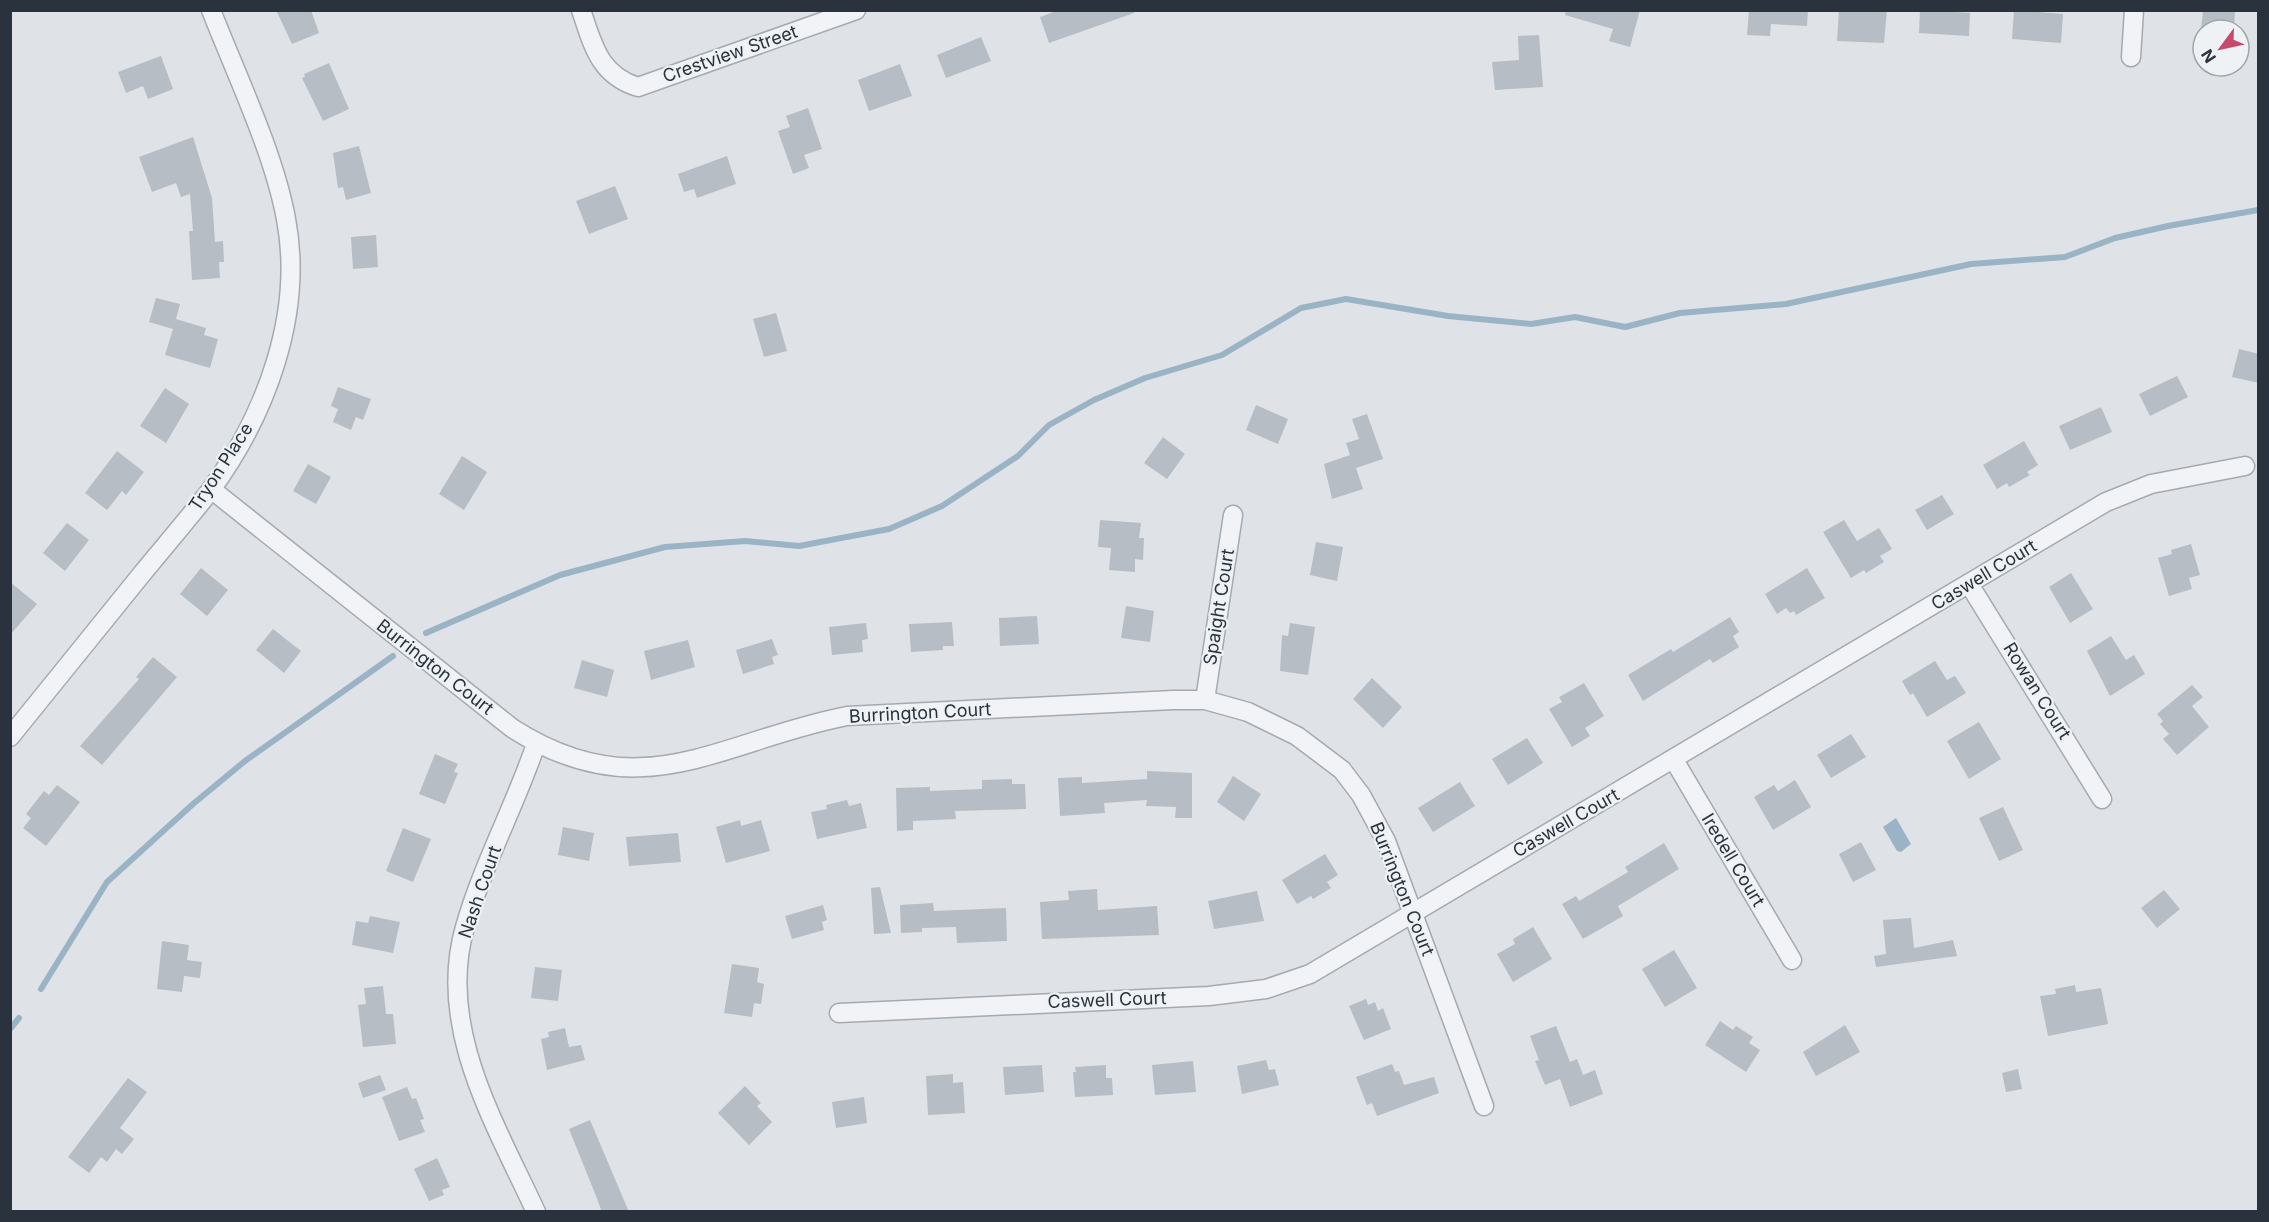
<svg xmlns="http://www.w3.org/2000/svg" width="2269" height="1222" viewBox="0 0 2269 1222" font-family="Inter,sans-serif">
<style>
.water{fill:#9bb4c5}
.lines{fill:none;stroke-linecap:round;stroke-linejoin:round}
.stream{stroke:#9bb4c5;stroke-width:6}
.building{fill:#b6bdc4}
.street-casing{stroke:#a5aab1;stroke-width:21}
.street{stroke:#f1f3f6;stroke-width:18}
.labels{text-anchor:middle;stroke-width:4.5;stroke-linejoin:round;paint-order:stroke}
.street-label{font-size:18px;fill:#29323d;stroke:#eef2f5}
</style>
<rect width="100%" height="100%" fill="#dfe3e7"/>
<path class="water" d="M 1896,818 L 1911,844 L 1901,852 L 1897,851 L 1883,827 Z"/>
<g class="lines">
<path class="stream" d="M 426,633 L 560,575 L 665,547 L 745,541 L 799,546 L 889,529 L 942,506 L 1018,456 L 1049,425 L 1094,400 L 1145,378 L 1222,355 L 1301,308 L 1346,299 L 1448,316 L 1531,324 L 1575,317 L 1625,327 L 1680,313 L 1786,304 L 1971,264 L 2065,257 L 2115,238 L 2168,226 L 2258,210
M 41,989 L 107,882 L 193,804 L 245,761 L 393,656
M 10,1029 L 19,1018"/>
</g>
<path class="building" d="M 276,10 L 311,10 L 319,33 L 292,44 Z
M 1059,10 L 1134,10 L 1134,13 L 1049,43 L 1040,17 Z
M 1566,10 L 1640,10 L 1630,47 L 1609,41 L 1613,29 L 1565,15 Z
M 1749,10 L 1808,10 L 1807,26 L 1771,24 L 1770,36 L 1747,35 Z
M 1839,10 L 1887,10 L 1884,43 L 1837,41 Z
M 1920,10 L 1970,13 L 1969,36 L 1919,33 Z
M 2014,10 L 2063,14 L 2061,43 L 2012,39 Z
M 2203,10 L 2235,10 L 2234,30 L 2201,30 Z
M 1539,35 L 1543,87 L 1495,90 L 1492,62 L 1519,60 L 1518,36 Z
M 981,37 L 991,61 L 946,78 L 937,55 Z
M 161,56 L 173,89 L 148,99 L 143,86 L 126,93 L 118,72 Z
M 329,63 L 349,109 L 323,121 L 302,78 L 305,77 L 304,74 Z
M 900,64 L 912,96 L 869,111 L 858,80 Z
M 808,108 L 822,149 L 804,155 L 809,168 L 793,174 L 778,131 L 790,127 L 786,116 Z
M 193,137 L 212,198 L 215,242 L 223,241 L 224,262 L 219,262 L 220,278 L 192,280 L 189,231 L 193,231 L 190,194 L 181,197 L 176,183 L 152,192 L 139,157 Z
M 359,146 L 371,193 L 346,200 L 343,187 L 338,188 L 333,153 Z
M 727,156 L 736,184 L 697,198 L 694,189 L 684,192 L 678,174 Z
M 615,186 L 628,219 L 589,234 L 576,201 Z
M 376,235 L 378,267 L 353,269 L 351,237 Z
M 156,298 L 180,304 L 176,319 L 206,328 L 204,335 L 218,339 L 210,368 L 165,355 L 173,329 L 149,322 Z
M 776,313 L 787,351 L 764,357 L 753,319 Z
M 2239,349 L 2259,354 L 2259,383 L 2232,377 Z
M 2177,376 L 2188,397 L 2150,416 L 2139,394 Z
M 338,387 L 371,399 L 363,420 L 356,417 L 351,430 L 333,422 L 338,409 L 331,406 Z
M 165,388 L 189,404 L 166,443 L 140,426 Z
M 1256,405 L 1288,419 L 1278,444 L 1246,430 Z
M 2101,407 L 2112,432 L 2070,450 L 2059,426 Z
M 1367,414 L 1383,459 L 1356,468 L 1363,489 L 1332,499 L 1324,464 L 1350,455 L 1346,443 L 1359,439 L 1352,419 Z
M 1163,437 L 1185,454 L 1167,479 L 1144,463 Z
M 2024,441 L 2038,465 L 2027,472 L 2030,475 L 2009,487 L 2007,483 L 1997,489 L 1983,465 Z
M 117,451 L 144,472 L 126,495 L 122,491 L 107,510 L 85,493 Z
M 462,456 L 487,472 L 464,510 L 439,494 Z
M 308,464 L 331,477 L 316,504 L 293,491 Z
M 1942,495 L 1954,514 L 1927,530 L 1915,510 Z
M 1100,520 L 1141,523 L 1139,538 L 1144,538 L 1143,560 L 1135,559 L 1135,572 L 1109,570 L 1111,548 L 1098,547 Z
M 1844,520 L 1857,541 L 1879,528 L 1892,549 L 1880,556 L 1884,562 L 1866,573 L 1864,570 L 1851,578 L 1823,532 Z
M 67,523 L 89,540 L 65,571 L 43,553 Z
M 1316,542 L 1343,547 L 1337,581 L 1310,575 Z
M 2191,544 L 2200,575 L 2189,578 L 2192,589 L 2169,596 L 2158,558 L 2172,554 L 2171,550 Z
M 201,568 L 228,590 L 207,616 L 180,594 Z
M 1807,568 L 1825,598 L 1796,615 L 1794,611 L 1790,613 L 1786,608 L 1777,614 L 1765,594 Z
M 2071,573 L 2093,609 L 2070,623 L 2049,587 Z
M 10,582 L 37,604 L 10,635 Z
M 1126,606 L 1154,611 L 1150,642 L 1121,638 Z
M 1037,616 L 1039,644 L 1000,646 L 999,618 Z
M 1730,617 L 1739,632 L 1733,636 L 1739,647 L 1713,663 L 1710,659 L 1643,701 L 1628,675 L 1671,649 L 1673,652 Z
M 952,622 L 954,646 L 943,646 L 943,650 L 911,652 L 909,624 Z
M 866,623 L 868,639 L 862,640 L 863,652 L 832,655 L 829,627 Z
M 1290,623 L 1315,627 L 1308,675 L 1280,671 L 1282,635 L 1288,636 Z
M 273,629 L 301,651 L 284,673 L 256,650 Z
M 2111,636 L 2126,660 L 2134,655 L 2145,674 L 2110,696 L 2087,651 Z
M 772,639 L 778,655 L 772,657 L 774,664 L 743,674 L 736,650 Z
M 688,640 L 695,667 L 651,680 L 644,651 Z
M 153,657 L 177,677 L 102,765 L 80,746 L 139,679 L 136,677 Z
M 582,660 L 614,670 L 607,697 L 574,688 Z
M 1935,661 L 1947,680 L 1955,676 L 1966,693 L 1927,717 L 1913,693 L 1910,695 L 1902,681 Z
M 1372,678 L 1402,707 L 1383,728 L 1353,699 Z
M 1584,683 L 1604,716 L 1585,728 L 1590,736 L 1572,747 L 1549,709 L 1562,702 L 1559,697 Z
M 2192,685 L 2203,697 L 2192,706 L 2209,727 L 2177,755 L 2163,739 L 2169,734 L 2160,724 L 2163,721 L 2157,714 Z
M 1979,722 L 2001,759 L 1969,779 L 1947,741 Z
M 1851,734 L 1866,757 L 1831,778 L 1817,755 Z
M 1527,738 L 1543,763 L 1508,785 L 1492,759 Z
M 435,754 L 458,764 L 454,772 L 458,773 L 445,804 L 419,794 Z
M 1147,771 L 1192,773 L 1192,818 L 1175,818 L 1176,807 L 1146,806 L 1147,800 L 1104,803 L 1105,813 L 1060,816 L 1058,778 L 1082,777 L 1082,783 L 1147,779 Z
M 1233,776 L 1261,794 L 1244,821 L 1217,802 Z
M 1012,779 L 1012,784 L 1025,784 L 1026,809 L 955,811 L 956,819 L 913,821 L 913,830 L 897,831 L 896,788 L 930,787 L 930,791 L 982,789 L 982,780 Z
M 1795,780 L 1811,807 L 1773,830 L 1754,797 L 1774,785 L 1778,791 Z
M 1460,782 L 1475,806 L 1433,832 L 1418,808 Z
M 57,785 L 80,802 L 46,846 L 23,828 L 31,818 L 26,814 L 44,791 L 49,795 Z
M 847,800 L 849,806 L 861,803 L 867,828 L 817,839 L 811,812 L 827,809 L 826,805 Z
M 2003,807 L 2023,850 L 1999,861 L 1979,818 Z
M 740,820 L 741,826 L 761,820 L 770,851 L 726,863 L 716,827 Z
M 563,827 L 594,833 L 589,861 L 558,855 Z
M 403,828 L 431,839 L 413,882 L 386,871 Z
M 678,833 L 681,862 L 629,866 L 626,837 Z
M 1861,842 L 1876,870 L 1853,882 L 1839,854 Z
M 1664,843 L 1679,869 L 1618,906 L 1623,916 L 1583,939 L 1562,904 L 1576,896 L 1579,901 L 1628,872 L 1625,867 Z
M 1325,854 L 1338,875 L 1327,882 L 1331,888 L 1313,899 L 1311,896 L 1297,904 L 1282,880 Z
M 880,887 L 891,933 L 874,934 L 871,888 Z
M 1097,889 L 1098,910 L 1157,906 L 1159,935 L 1042,939 L 1040,902 L 1069,900 L 1068,891 Z
M 2164,890 L 2180,909 L 2157,928 L 2141,908 Z
M 1257,891 L 1264,921 L 1214,929 L 1208,901 Z
M 933,903 L 934,911 L 1006,908 L 1007,941 L 957,943 L 956,927 L 922,928 L 922,932 L 901,933 L 900,905 Z
M 823,905 L 827,920 L 822,922 L 824,930 L 792,939 L 785,916 Z
M 370,916 L 400,922 L 393,953 L 352,945 L 356,921 L 368,923 Z
M 1911,918 L 1914,948 L 1953,940 L 1957,956 L 1876,967 L 1874,956 L 1886,954 L 1883,920 Z
M 1533,927 L 1552,959 L 1513,982 L 1497,954 L 1515,944 L 1513,939 Z
M 162,941 L 189,945 L 187,960 L 202,962 L 200,978 L 184,976 L 182,992 L 157,989 Z
M 1674,950 L 1697,988 L 1665,1007 L 1642,969 Z
M 732,964 L 759,968 L 757,982 L 764,984 L 761,1004 L 754,1003 L 752,1017 L 724,1013 Z
M 535,967 L 562,970 L 558,1001 L 531,998 Z
M 2075,985 L 2076,992 L 2101,988 L 2108,1024 L 2048,1036 L 2040,996 L 2056,994 L 2055,989 Z
M 383,986 L 386,1014 L 393,1014 L 396,1044 L 363,1047 L 358,1005 L 366,1004 L 364,988 Z
M 1366,999 L 1368,1005 L 1375,1002 L 1378,1011 L 1383,1008 L 1391,1029 L 1364,1040 L 1349,1006 Z
M 1720,1021 L 1733,1030 L 1736,1026 L 1753,1037 L 1749,1043 L 1760,1050 L 1746,1072 L 1705,1045 Z
M 1845,1025 L 1860,1052 L 1816,1076 L 1803,1052 Z
M 1556,1026 L 1570,1062 L 1577,1059 L 1583,1075 L 1595,1070 L 1603,1094 L 1570,1107 L 1560,1079 L 1545,1085 L 1535,1061 L 1539,1060 L 1530,1036 Z
M 565,1028 L 569,1047 L 581,1045 L 585,1060 L 547,1070 L 541,1039 L 549,1037 L 548,1032 Z
M 1266,1060 L 1269,1070 L 1275,1069 L 1279,1085 L 1242,1094 L 1237,1066 Z
M 1193,1061 L 1196,1092 L 1155,1095 L 1152,1065 Z
M 1392,1064 L 1395,1072 L 1399,1071 L 1404,1085 L 1434,1077 L 1439,1093 L 1377,1116 L 1372,1103 L 1367,1105 L 1356,1077 Z
M 1042,1065 L 1044,1092 L 1005,1095 L 1003,1067 Z
M 1106,1065 L 1106,1078 L 1112,1078 L 1113,1095 L 1075,1097 L 1073,1072 L 1076,1072 L 1075,1067 Z
M 2018,1069 L 2022,1089 L 2006,1092 L 2002,1073 Z
M 953,1074 L 953,1083 L 963,1082 L 965,1113 L 928,1115 L 926,1076 Z
M 380,1075 L 386,1090 L 363,1098 L 358,1083 Z
M 128,1078 L 147,1092 L 120,1128 L 134,1139 L 122,1154 L 116,1149 L 107,1162 L 101,1157 L 89,1173 L 68,1157 Z
M 745,1086 L 761,1103 L 757,1106 L 772,1122 L 749,1145 L 718,1113 Z
M 407,1087 L 412,1099 L 416,1098 L 424,1119 L 420,1120 L 425,1132 L 399,1141 L 382,1097 Z
M 864,1097 L 867,1123 L 836,1128 L 832,1102 Z
M 590,1120 L 618,1186 L 629,1212 L 602,1212 L 596,1196 L 569,1129 Z
M 437,1158 L 450,1187 L 442,1190 L 444,1195 L 429,1201 L 414,1169 Z"/>
<g class="lines">
<g class="street-casing">
<path id="street" d="M 581,10 C 593,45 599,75 638,87 L 856,10
M 2131,57 L 2134,10
M 211,489 L 512,728 C 641,811 719,741 847,716 L 1173,700 L 1205,700 L 1248,712 L 1297,736 L 1342,770 L 1361,795 L 1386,841 L 1484,1106
M 1969,584 L 2102,799
M 1205,700 L 1233,515
M 10,737 C 54,683 97,629 141,575 C 164,547 188,519 210,491 C 266,415 304,314 286,219 C 274,153 236,74 211,10
M 1674,760 L 1792,960
M 839,1013 L 1209,996 L 1266,989 L 1310,974 L 2106,502 L 2151,484 L 2245,466
M 536,1212 C 495,1123 436,1027 465,927 C 483,864 515,806 536,744"/>
</g>
<use href="#street" class="street"/>
</g>
<g class="labels">
<g class="street-label">
<text transform="translate(730 54) rotate(-19)" y="6">Crestview Street</text>
<text transform="translate(221 467) rotate(-57)" y="6">Tryon Place</text>
<text transform="translate(1984 575) rotate(-31)" y="6">Caswell Court</text>
<text transform="translate(1219 607) rotate(-81)" y="6">Spaight Court</text>
<text transform="translate(435 667) rotate(38)" y="6">Burrington Court</text>
<text transform="translate(2037 691) rotate(58)" y="6">Rowan Court</text>
<text transform="translate(920 713) rotate(-3)" y="6">Burrington Court</text>
<text transform="translate(1566 823) rotate(-30)" y="6">Caswell Court</text>
<text transform="translate(1733 860) rotate(59)" y="6">Iredell Court</text>
<text transform="translate(1402 889) rotate(68)" y="6">Burrington Court</text>
<text transform="translate(480 892) rotate(-71)" y="6">Nash Court</text>
<text transform="translate(1107 1000) rotate(-2)" y="6">Caswell Court</text>
</g>
</g>
<rect width="2269" height="1222" fill="none" stroke="#29323d" stroke-width="24"/>
<g transform="translate(2221 48) rotate(237)"><circle r="28" fill="#eef2f5" stroke="#9fa5ab" stroke-width="1.5"/>
<path d="M0-4.5L10 22L0 15L-10 22Z" fill="#c64a6a"/>
<text y="-9" font-size="16" font-weight="bold" text-anchor="middle" fill="#29323d">N</text>
</g>
</svg>
